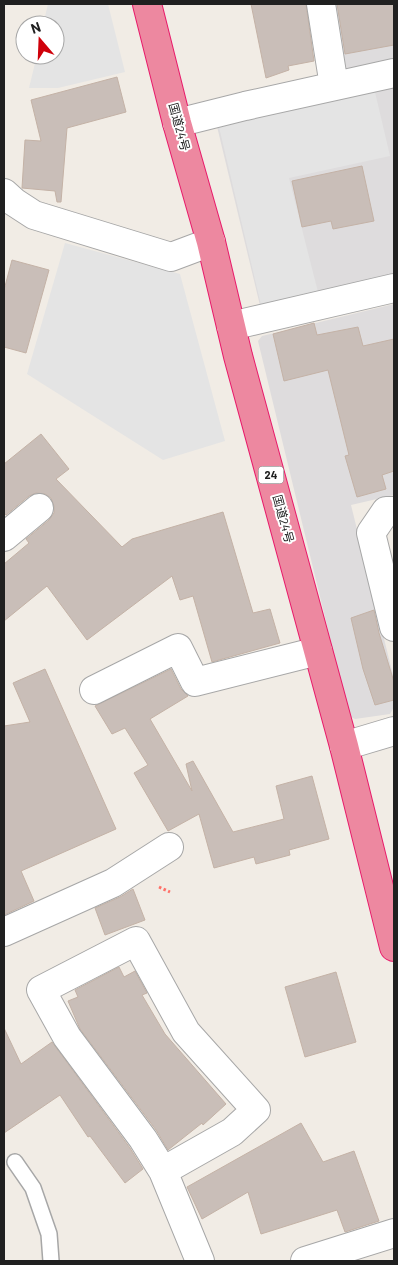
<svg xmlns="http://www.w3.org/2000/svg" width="398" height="1265" viewBox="0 0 398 1265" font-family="Barlow,'Noto Sans JP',sans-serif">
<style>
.residential{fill:#dedcdd}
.parking{fill:#e4e4e4}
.building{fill:#c9beb8;stroke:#c4b2a6}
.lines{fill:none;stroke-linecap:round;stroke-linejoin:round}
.lane-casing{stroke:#a7a7a7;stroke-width:18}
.street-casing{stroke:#a7a7a7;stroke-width:30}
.highway-casing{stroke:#e81a6a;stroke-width:30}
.path{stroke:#ff7068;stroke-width:3;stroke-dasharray:2.5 2.5;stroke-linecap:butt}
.lane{stroke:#fff;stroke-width:15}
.street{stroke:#fff;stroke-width:28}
.highway{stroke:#ed88a0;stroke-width:28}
.labels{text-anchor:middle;stroke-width:4;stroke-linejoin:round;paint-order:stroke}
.shield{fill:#fff;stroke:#636363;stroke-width:1}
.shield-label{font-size:11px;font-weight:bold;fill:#202020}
.street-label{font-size:12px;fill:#202020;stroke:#fff}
</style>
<rect width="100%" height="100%" fill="#f1ece5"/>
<path class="residential" d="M 321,4 L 394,4 L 394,288 L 263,318 L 214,114 L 334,86 Z
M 394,304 L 394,495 L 351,505 L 394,679 L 394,707 L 390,714 L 355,719 L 349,716 L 258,341 L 262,336 Z"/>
<path class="parking" d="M 48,4 L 108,4 L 125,72 L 58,88 L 29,88 L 37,55 L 55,55 L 55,25 L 43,25 Z
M 375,92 L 390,156 L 289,178 L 318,292 L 261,305 L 219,127 L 308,105 Z
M 65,243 L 180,274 L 225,441 L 163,460 L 27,374 Z"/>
<path class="building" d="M 251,4 L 306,4 L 314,61 L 288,66 L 289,70 L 266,78 Z
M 337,4 L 394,4 L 394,45 L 345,54 Z
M 117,77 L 126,112 L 67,128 L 61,202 L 57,202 L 55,191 L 22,188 L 25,140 L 41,141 L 31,100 Z
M 362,166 L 374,221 L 333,229 L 331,221 L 302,227 L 292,181 Z
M 12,260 L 49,270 L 26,353 L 4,347 L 4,290 Z
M 314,323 L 317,335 L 358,327 L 363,346 L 394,339 L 394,471 L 382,475 L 386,489 L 357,497 L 345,456 L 349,455 L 328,370 L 284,381 L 273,334 Z
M 41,434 L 69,469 L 56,479 L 122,547 L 132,539 L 223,512 L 253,613 L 270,609 L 280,643 L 212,662 L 193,596 L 180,600 L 172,576 L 87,640 L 47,586 L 4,621 L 4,564 L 29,543 L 26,539 L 49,520 L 54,513 L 54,506 L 51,498 L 45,494 L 36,493 L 29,496 L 6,515 L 4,513 L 4,464 Z
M 374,610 L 379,633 L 394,682 L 394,700 L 375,705 L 363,669 L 351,618 Z
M 45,669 L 116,829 L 21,871 L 34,901 L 4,915 L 4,726 L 30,722 L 13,683 Z
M 171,669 L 181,689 L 188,696 L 150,719 L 192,791 L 186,764 L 193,761 L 233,832 L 284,819 L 276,786 L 312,776 L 329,839 L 289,850 L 290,855 L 256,864 L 254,857 L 214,868 L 199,814 L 168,831 L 134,773 L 148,765 L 125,728 L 112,734 L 95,706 Z
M 133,889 L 145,920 L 105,935 L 95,908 L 120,897 Z
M 119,967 L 124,977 L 135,971 L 147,993 L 142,995 L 165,1034 L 226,1104 L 203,1125 L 202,1123 L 168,1150 L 156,1130 L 80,1029 L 68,1001 L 78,997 L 75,990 Z
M 336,972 L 356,1042 L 305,1057 L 285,987 Z
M 4,1028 L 21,1064 L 52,1042 L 130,1148 L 143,1169 L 125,1183 L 90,1136 L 88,1137 L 60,1095 L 4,1133 Z
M 301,1123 L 323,1162 L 354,1151 L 379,1221 L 345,1232 L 337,1210 L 261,1234 L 248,1192 L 202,1219 L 187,1187 Z"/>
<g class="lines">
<g class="lane-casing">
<path id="lane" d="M 15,1162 L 33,1188 L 49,1234 L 51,1261"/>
</g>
<g class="street-casing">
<path id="street" d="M 321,4 L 334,86
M 177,123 L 245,106 L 394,73
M 4,193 L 14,202 L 34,215 L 171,257 L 211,242
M 231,326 L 394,288
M 394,511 L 386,511 L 371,533 L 394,627
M 4,537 L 39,508
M 94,690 L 178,648 L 195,682 L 318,651
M 344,746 L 394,731
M 4,932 L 113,883 L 169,847
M 163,1171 L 232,1132 L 256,1110 L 186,1032 L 136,941 L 41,990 L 67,1037 L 143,1139 L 163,1171 L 200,1261
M 305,1261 L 394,1233"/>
</g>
<g class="highway-casing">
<path id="highway" d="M 147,4 L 177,123 L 211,242 L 238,356 L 344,746 L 394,947"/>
</g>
<path class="path" d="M 159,887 L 170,892"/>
<use href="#lane" class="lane"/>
<use href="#street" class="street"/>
<use href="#highway" class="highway"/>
</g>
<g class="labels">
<rect class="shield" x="258.5" y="466.5" width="25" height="17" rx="4"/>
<g class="shield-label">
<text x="271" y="479">24</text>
</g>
<g class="street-label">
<text transform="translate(179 127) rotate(75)" y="4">国道24号</text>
<text transform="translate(283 519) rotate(75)" y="4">国道24号</text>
</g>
</g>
<rect width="398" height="1265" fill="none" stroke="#202020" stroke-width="10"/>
<g transform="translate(40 40) rotate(341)"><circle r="24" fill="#ffffff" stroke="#a6a6a6"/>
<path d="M0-4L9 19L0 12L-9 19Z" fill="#cf000a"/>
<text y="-8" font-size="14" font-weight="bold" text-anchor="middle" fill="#202020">N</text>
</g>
</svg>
